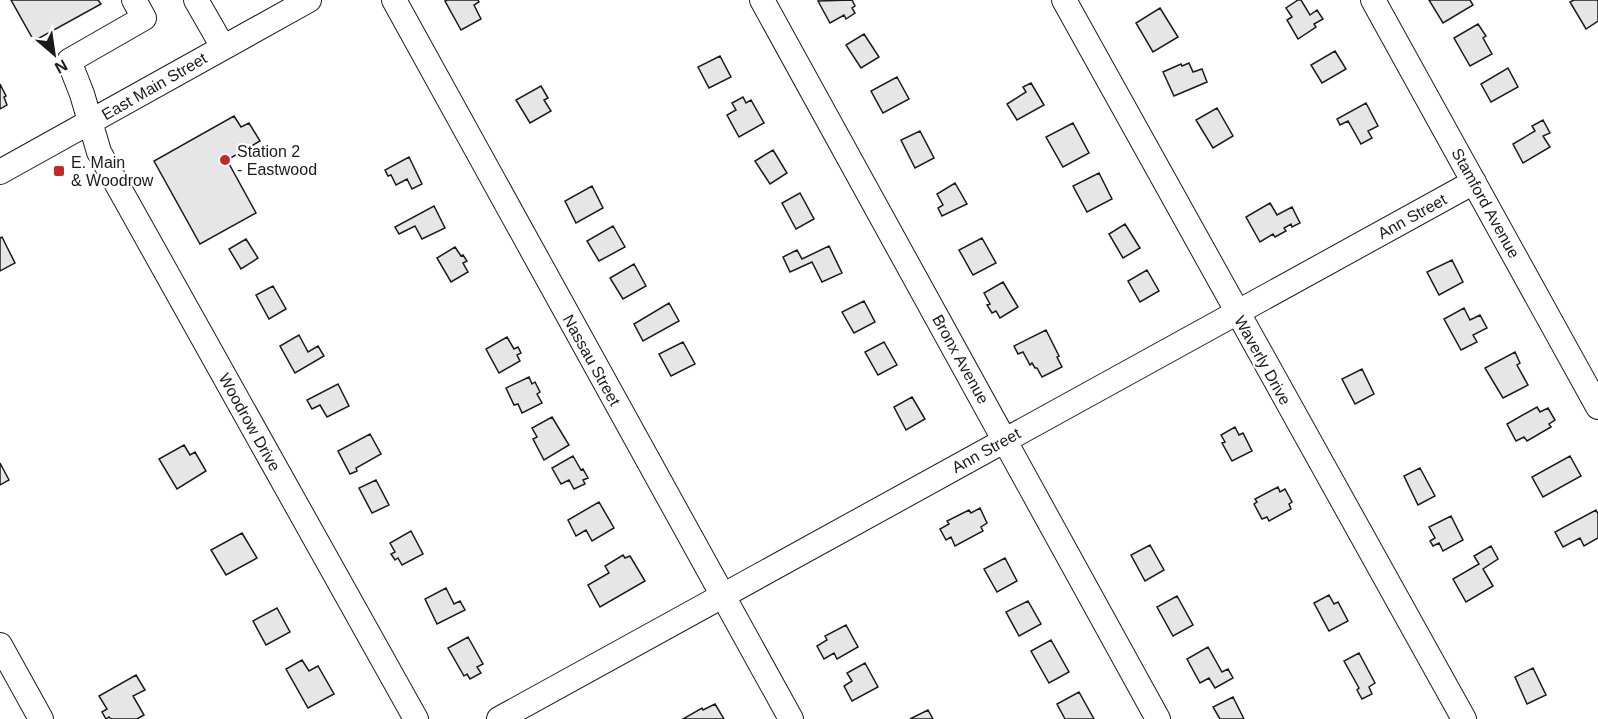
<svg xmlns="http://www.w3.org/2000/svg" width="1598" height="719" viewBox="0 0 1598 719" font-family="Helvetica,sans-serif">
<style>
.building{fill:#e6e6e6;stroke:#1a1a1a;stroke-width:1.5}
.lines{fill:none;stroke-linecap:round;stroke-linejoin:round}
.minor-casing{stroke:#1a1a1a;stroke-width:26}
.minor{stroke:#fff;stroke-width:24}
.poi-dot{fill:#c62828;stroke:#fff;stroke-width:2}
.labels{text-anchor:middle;stroke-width:4.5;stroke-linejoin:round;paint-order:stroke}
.street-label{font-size:16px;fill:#1a1a1a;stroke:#fff}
.poi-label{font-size:16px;fill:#1a1a1a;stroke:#fff;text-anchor:start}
</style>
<rect width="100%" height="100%" fill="#fff"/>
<path class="building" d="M 11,0 L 98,0 L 101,4 L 34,41 Z
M 447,0 L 478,0 L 479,2 L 474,5 L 481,19 L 461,30 L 445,1 Z
M 852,0 L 855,6 L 852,8 L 855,13 L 846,19 L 844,15 L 830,23 L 818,1 Z
M 1298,0 L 1301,0 L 1310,15 L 1317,10 L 1323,19 L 1314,24 L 1316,27 L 1298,39 L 1287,20 L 1292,17 L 1286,8 Z
M 1429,0 L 1470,0 L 1473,5 L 1443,23 Z
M 1574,0 L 1598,0 L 1598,21 L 1586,29 L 1570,2 Z
M 1160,8 L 1178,37 L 1153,52 L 1136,23 Z
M 1478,24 L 1486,36 L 1483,38 L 1492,54 L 1470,66 L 1454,38 Z
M 864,34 L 879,57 L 861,68 L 846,45 Z
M 1335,51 L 1346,69 L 1322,83 L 1311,65 Z
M 720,56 L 731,77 L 709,88 L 698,67 Z
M 1189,63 L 1193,72 L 1202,69 L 1207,82 L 1174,96 L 1163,72 L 1181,64 L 1182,66 Z
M 1508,68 L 1518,87 L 1491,102 L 1481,84 Z
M 897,77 L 909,99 L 883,113 L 871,91 Z
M 1031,83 L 1044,105 L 1017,120 L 1007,104 L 1026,92 L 1023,87 Z
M 0,84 L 6,96 L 4,97 L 7,105 L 0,109 Z
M 541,86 L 548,98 L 544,100 L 551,111 L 530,123 L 516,100 Z
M 743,97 L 746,103 L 751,100 L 764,123 L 739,137 L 727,115 L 736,110 L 732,103 Z
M 1366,103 L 1378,126 L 1368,131 L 1372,138 L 1361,144 L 1348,121 L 1340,125 L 1337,119 Z
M 1217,108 L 1233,136 L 1213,148 L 1196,120 Z
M 234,116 L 241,127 L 249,123 L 260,141 L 227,160 L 256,213 L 200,244 L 154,161 Z
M 1543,120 L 1550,133 L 1543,136 L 1550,147 L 1523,163 L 1513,144 L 1535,131 L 1532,126 Z
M 1073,123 L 1089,153 L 1063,167 L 1046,137 Z
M 920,131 L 934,158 L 915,168 L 901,140 Z
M 773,150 L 787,173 L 770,184 L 755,161 Z
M 409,157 L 422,184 L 412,189 L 407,179 L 396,185 L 391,175 L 388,176 L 385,170 Z
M 1099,173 L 1112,199 L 1087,212 L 1073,186 Z
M 955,183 L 967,204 L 942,216 L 938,208 L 943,205 L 937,194 Z
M 592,186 L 603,208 L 576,223 L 565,201 Z
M 800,193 L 814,219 L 796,229 L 782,203 Z
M 1270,203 L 1277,215 L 1292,207 L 1300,223 L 1292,227 L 1291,224 L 1284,228 L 1286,231 L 1275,237 L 1273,234 L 1260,242 L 1246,217 Z
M 434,206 L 445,228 L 422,239 L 415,226 L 399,234 L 395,227 Z
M 1125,224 L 1140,248 L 1123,258 L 1109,234 Z
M 613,226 L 625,247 L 599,261 L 587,241 Z
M 2,237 L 15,263 L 0,271 L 0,238 Z
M 982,238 L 996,263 L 973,275 L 959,250 Z
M 246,239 L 258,258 L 241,269 L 229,249 Z
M 829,246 L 842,273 L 822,282 L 812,262 L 790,272 L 783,257 L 797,250 L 802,259 Z
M 455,247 L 461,256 L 463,255 L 467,261 L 463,263 L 468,272 L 451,282 L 437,258 Z
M 1452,260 L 1463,282 L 1439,295 L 1427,272 Z
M 634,264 L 646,286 L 623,299 L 610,278 Z
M 1147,270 L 1159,291 L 1140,302 L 1128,281 Z
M 1003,282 L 1018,307 L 1000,318 L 996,311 L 992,313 L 987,305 L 990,304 L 984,293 Z
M 273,286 L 286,309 L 269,319 L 256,295 Z
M 864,301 L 875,322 L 854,333 L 842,312 Z
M 669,303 L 679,321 L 643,341 L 634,324 Z
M 1464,308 L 1470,320 L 1480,315 L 1487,328 L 1473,335 L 1477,342 L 1461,350 L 1444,319 Z
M 1046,330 L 1059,356 L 1057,357 L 1062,367 L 1042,377 L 1037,368 L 1035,368 L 1032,363 L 1030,365 L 1023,352 L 1018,354 L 1014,346 Z
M 299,335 L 308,352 L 318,346 L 324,356 L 295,373 L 280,346 Z
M 507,337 L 514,349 L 518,347 L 521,353 L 517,355 L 520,361 L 499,373 L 486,349 Z
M 683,342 L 695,364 L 671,376 L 659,354 Z
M 884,342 L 897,365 L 878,375 L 865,352 Z
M 1515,352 L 1520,363 L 1517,365 L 1528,385 L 1503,398 L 1485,368 Z
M 1362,369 L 1374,394 L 1355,404 L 1342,379 Z
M 529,377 L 532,384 L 535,382 L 540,392 L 537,394 L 542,403 L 522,413 L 518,404 L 514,405 L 506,388 Z
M 338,384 L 349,406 L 327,417 L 320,405 L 312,409 L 307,400 Z
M 912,397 L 925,419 L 906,430 L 894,407 Z
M 1537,407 L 1540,412 L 1548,408 L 1555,420 L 1549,424 L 1551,427 L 1527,441 L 1524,437 L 1516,441 L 1507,424 Z
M 552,417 L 569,445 L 544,460 L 533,439 L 537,437 L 532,428 Z
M 1235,427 L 1239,435 L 1243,433 L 1252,451 L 1232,461 L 1222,443 L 1225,442 L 1221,435 Z
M 370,434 L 381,454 L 356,468 L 357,471 L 350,474 L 338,451 Z
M 184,445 L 190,455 L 195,452 L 206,471 L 177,489 L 159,459 Z
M 573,456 L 581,470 L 583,469 L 588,478 L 583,480 L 585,484 L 574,489 L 569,480 L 561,484 L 552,468 Z
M 1570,456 L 1581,476 L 1543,497 L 1532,477 Z
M 0,463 L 9,480 L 0,485 Z
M 1420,468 L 1435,496 L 1418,505 L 1404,476 Z
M 376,480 L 389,505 L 372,513 L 359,488 Z
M 1278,487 L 1280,492 L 1285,489 L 1292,502 L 1289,504 L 1291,509 L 1269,521 L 1267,517 L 1262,519 L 1254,504 L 1257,502 L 1255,499 Z
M 599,502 L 614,528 L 592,541 L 586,530 L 576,536 L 568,520 Z
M 980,508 L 987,523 L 981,527 L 983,531 L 955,546 L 951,537 L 946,540 L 940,529 L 949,524 L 947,521 L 969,510 L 971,513 Z
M 1596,510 L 1598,514 L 1598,538 L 1584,546 L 1580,538 L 1563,547 L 1555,532 Z
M 1451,516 L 1463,540 L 1443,551 L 1439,543 L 1433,546 L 1430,541 L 1435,538 L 1429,527 Z
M 411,531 L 423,554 L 402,565 L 398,558 L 395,560 L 391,554 L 395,552 L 390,543 Z
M 242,533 L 257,558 L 226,575 L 211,550 Z
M 1150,545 L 1164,570 L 1145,581 L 1131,555 Z
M 1491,546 L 1498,559 L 1483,569 L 1493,586 L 1466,602 L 1453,579 L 1479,564 L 1474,556 Z
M 623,555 L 625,558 L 630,556 L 645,581 L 600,607 L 588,585 L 609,573 L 605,566 Z
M 1005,558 L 1017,581 L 997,592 L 984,569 Z
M 446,588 L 454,604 L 460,601 L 465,610 L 437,624 L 425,599 Z
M 1329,595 L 1334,604 L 1338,602 L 1348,621 L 1329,631 L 1314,603 Z
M 1177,596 L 1193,625 L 1173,636 L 1157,607 Z
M 1028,601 L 1041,624 L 1019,636 L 1006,612 Z
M 277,608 L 290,632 L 266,645 L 253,621 Z
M 846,625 L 858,647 L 837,659 L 834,653 L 824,659 L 817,646 L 827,640 L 825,636 Z
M 468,637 L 483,664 L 477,667 L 481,673 L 470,679 L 467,674 L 464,676 L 448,648 Z
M 1051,640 L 1069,672 L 1049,683 L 1031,651 Z
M 1208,647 L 1222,672 L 1228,669 L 1233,678 L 1215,688 L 1209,678 L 1200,683 L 1187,659 Z
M 1359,653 L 1375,683 L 1369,687 L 1372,694 L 1362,699 L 1357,690 L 1359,688 L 1344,661 Z
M 302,660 L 309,671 L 318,666 L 334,694 L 308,708 L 286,669 Z
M 865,663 L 878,687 L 852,701 L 844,686 L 852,681 L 847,673 Z
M 1533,668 L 1546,695 L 1527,704 L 1515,677 Z
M 136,675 L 145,690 L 133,696 L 144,715 L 137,719 L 111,719 L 109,717 L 106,719 L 102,712 L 107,709 L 99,696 Z
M 1079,692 L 1094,719 L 1065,719 L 1057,704 Z
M 1233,697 L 1244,719 L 1220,719 L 1213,707 Z
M 715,704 L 724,719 L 683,719 L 702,708 L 703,710 Z
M 928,710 L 933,719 L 910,719 Z"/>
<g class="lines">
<g class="minor-casing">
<path id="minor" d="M 134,0 L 144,18 L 69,61 L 82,94 L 99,152 L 416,719
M 196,0 L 223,47
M 394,0 L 791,719
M 762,0 L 1158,719
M 1064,0 L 1464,719
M 1373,0 L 1598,407
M 0,172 L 309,0
M 0,645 L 41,719
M 499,719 L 1474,182"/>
</g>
<use href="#minor" class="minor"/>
</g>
<g class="poi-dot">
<circle cx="225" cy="160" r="6"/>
<rect x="53" y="165" width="12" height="12" rx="3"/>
</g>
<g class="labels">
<g class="street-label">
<text transform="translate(154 86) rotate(-30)" y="6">East Main Street</text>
<text transform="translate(1486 203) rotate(61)" y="6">Stamford Avenue</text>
<text transform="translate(1412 216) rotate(-29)" y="6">Ann Street</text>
<text transform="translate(961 359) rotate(61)" y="6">Bronx Avenue</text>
<text transform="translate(592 360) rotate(61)" y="6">Nassau Street</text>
<text transform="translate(1263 360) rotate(61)" y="6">Waverly Drive</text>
<text transform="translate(250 422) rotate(61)" y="6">Woodrow Drive</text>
<text transform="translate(986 450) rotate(-29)" y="6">Ann Street</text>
</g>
<g class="poi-label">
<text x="237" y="157">Station 2<tspan x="237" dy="18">- Eastwood</tspan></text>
<text x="71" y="168">E. Main<tspan x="71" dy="18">&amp; Woodrow</tspan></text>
</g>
</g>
<g transform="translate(54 54) rotate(151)" stroke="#ffffff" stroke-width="4.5" paint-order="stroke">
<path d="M0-4.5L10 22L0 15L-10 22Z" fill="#1a1a1a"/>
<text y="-9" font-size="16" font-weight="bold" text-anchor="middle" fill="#1a1a1a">N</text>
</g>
</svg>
